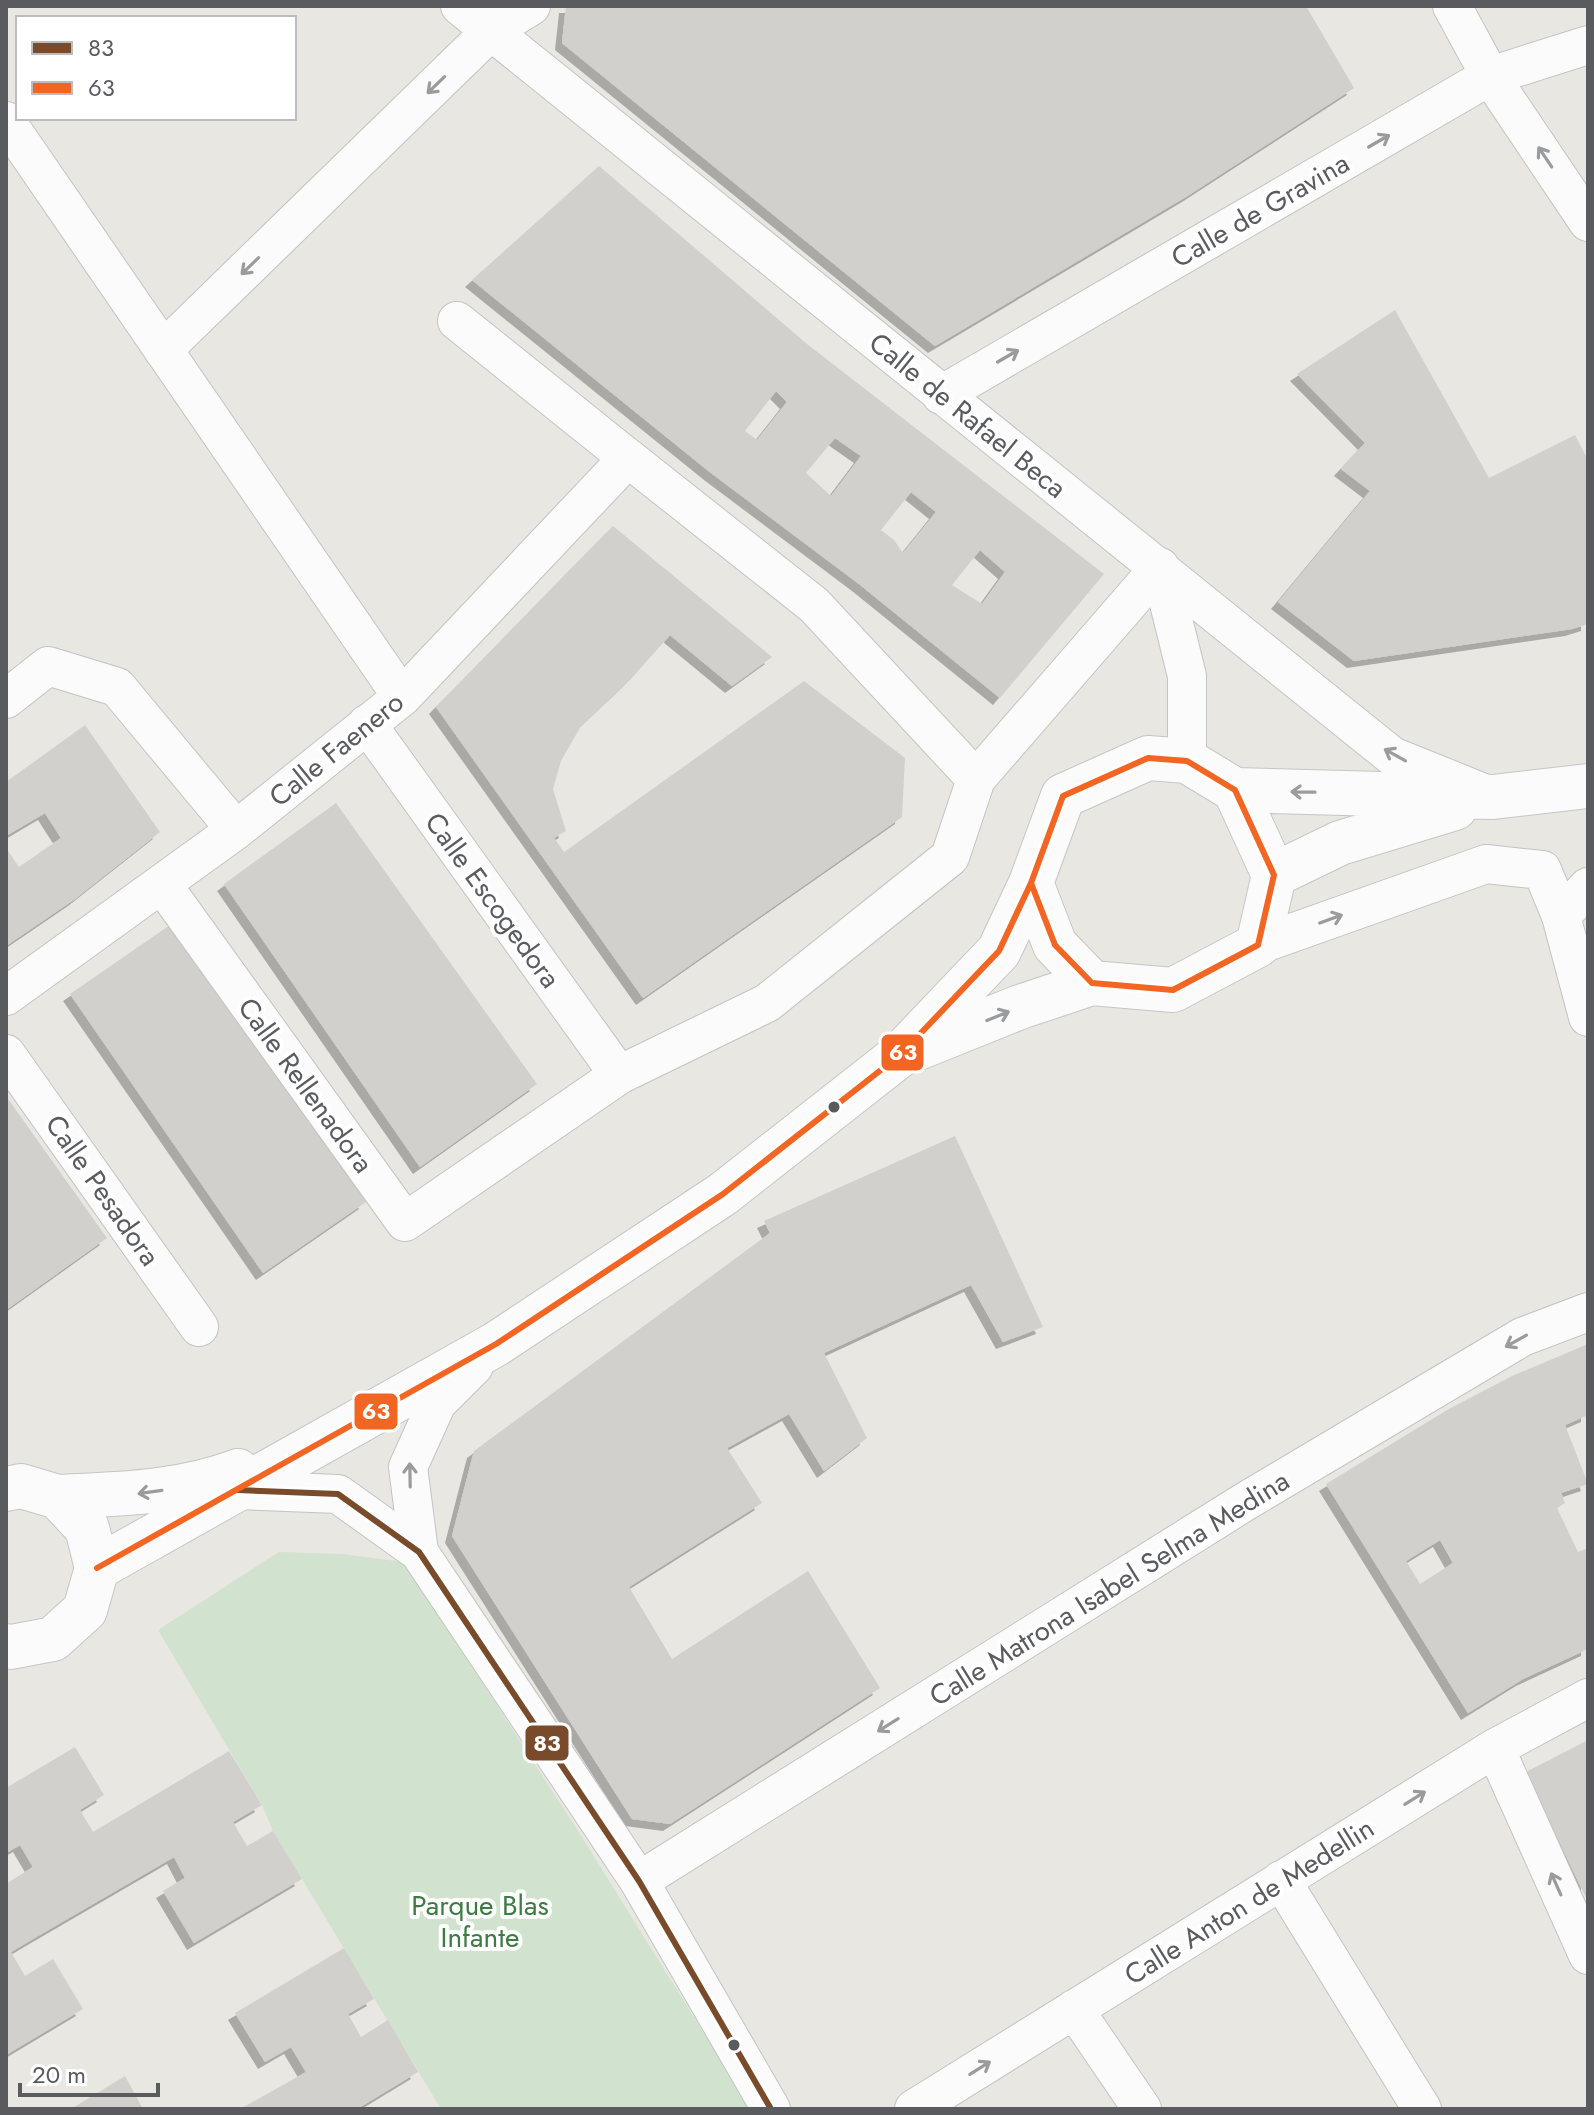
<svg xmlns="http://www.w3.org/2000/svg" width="1594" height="2115" viewBox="0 0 1594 2115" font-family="Jost,sans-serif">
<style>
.green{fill:#d1e3cf}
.building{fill:#d1d0cd;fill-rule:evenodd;filter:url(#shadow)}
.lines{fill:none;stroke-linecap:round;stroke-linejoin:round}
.street-casing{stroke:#c4c3c3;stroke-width:40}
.secondary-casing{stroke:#c5c6c5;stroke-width:46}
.street{stroke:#fcfbfb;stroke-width:38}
.secondary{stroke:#fcfbfb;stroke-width:44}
.bus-1-casing{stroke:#fff;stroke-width:12}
.bus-2-casing{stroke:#fff;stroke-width:12}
.bus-1{stroke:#7a4b2a;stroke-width:6}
.bus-2{stroke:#f26522;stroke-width:6}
.oneway{stroke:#9a9b9d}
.bus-dot{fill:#595b5f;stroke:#fff;stroke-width:3}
.labels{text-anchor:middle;stroke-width:8;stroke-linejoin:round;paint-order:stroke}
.street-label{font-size:28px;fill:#595b5f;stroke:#fff}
.park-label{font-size:28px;fill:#3c7b42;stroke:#fff}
.line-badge{stroke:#fff;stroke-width:3}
.badge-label{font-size:22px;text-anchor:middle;font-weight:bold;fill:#fff}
</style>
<defs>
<filter id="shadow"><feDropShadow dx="-7" dy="7" stdDeviation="0" flood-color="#0004"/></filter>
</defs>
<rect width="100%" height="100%" fill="#e8e7e2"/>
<path class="green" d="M 279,1552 L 342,1554 L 404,1562 L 580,1834 L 751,2109 L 441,2109 L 302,1879 L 273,1831 L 262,1805 L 158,1630 Z"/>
<path class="building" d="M 566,6 L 1306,6 L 1354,88 L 1189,195 L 935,346 L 562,43 Z
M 599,166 L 807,344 L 1104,574 L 1000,698 L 859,584 L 711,473 L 472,280 ZM 776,391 L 787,402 L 757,440 L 745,431 ZM 835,438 L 861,456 L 831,496 L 806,473 ZM 911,492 L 936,512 L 903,553 L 894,540 L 881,530 ZM 980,550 L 1005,572 L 982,604 L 952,585 Z
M 1395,310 L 1489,478 L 1575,435 L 1588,460 L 1588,624 L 1572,629 L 1354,661 L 1278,602 L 1370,491 L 1341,469 L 1365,443 L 1297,374 Z
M 613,526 L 772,657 L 732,686 L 670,635 L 630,680 L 581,726 L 561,761 L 553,789 L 566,831 L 554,838 L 564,852 L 804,681 L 905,758 L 902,817 L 643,998 L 436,707 Z
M 85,725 L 160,832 L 75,899 L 6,946 L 6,848 L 19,867 L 61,838 L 45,813 L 6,836 L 6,782 Z
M 336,803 L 537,1084 L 420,1167 L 224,884 Z
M 173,923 L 366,1202 L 263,1273 L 70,994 Z
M 6,1096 L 107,1238 L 6,1310 Z
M 955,1136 L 1043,1327 L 1003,1342 L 971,1285 L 824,1353 L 867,1438 L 824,1471 L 789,1414 L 727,1448 L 762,1503 L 629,1587 L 672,1659 L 808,1571 L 880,1688 L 670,1824 L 632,1819 L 452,1536 L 474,1451 L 770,1233 L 764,1221 Z
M 1588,1344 L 1588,1415 L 1565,1425 L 1588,1484 L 1561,1493 L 1565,1503 L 1557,1508 L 1578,1552 L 1588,1548 L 1588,1649 L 1523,1679 L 1468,1713 L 1326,1484 L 1447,1410 L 1512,1376 ZM 1440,1540 L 1453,1563 L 1420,1584 L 1406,1561 Z
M 1588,1740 L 1588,1902 L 1526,1772 Z
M 75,1747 L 104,1795 L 80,1810 L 93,1832 L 229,1751 L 262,1805 L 233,1822 L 247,1846 L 273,1831 L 302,1879 L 194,1943 L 163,1891 L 185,1878 L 174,1857 L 38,1936 L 11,1952 L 25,1976 L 53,1959 L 83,2009 L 6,2055 L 6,1884 L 33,1867 L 20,1845 L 6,1853 L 6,1788 Z
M 344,1948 L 374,1999 L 348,2014 L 361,2037 L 388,2020 L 418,2072 L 357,2109 L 240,2109 L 306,2072 L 291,2047 L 265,2062 L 235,2013 Z
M 125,2076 L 143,2109 L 71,2109 Z"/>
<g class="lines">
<g class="street-casing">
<path id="street" d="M 460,6 L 1392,756 L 1481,792
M 1452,6 L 1490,76 L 1588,222
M 6,121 L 402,697
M 457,321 L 628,458
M 163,350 L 492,30 L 531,6
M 941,395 L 1490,76 L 1588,45
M 1160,567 L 1187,676 L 1187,761
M 6,699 L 48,666 L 117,687 L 236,830
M 367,724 L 619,1075
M 162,884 L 405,1222 L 619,1075 L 767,1003 L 950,857 L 976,779 L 1160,567
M 1561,916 L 1588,887
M 1258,945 L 1486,864 L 1542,870 L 1561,916 L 1588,1017
M 6,996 L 236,830 L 402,697 L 628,458 L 814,605 L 976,779
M 6,1054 L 199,1327
M 238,1490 L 338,1494 L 419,1552 L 639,1881 L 771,2109
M 419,1552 L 408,1467 L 437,1403 L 474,1366
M 1495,1748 L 1588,1955
M 1281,1880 L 1422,2109
M 639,1881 L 1246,1501 L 1522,1337 L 1588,1312
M 1074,2009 L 1142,2109
M 914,2109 L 1495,1748 L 1588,1698"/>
</g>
<g class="secondary-casing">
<path id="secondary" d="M 1235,790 L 1493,797 L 1588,786
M 1274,875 L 1340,843 L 1455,808
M 913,1050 L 1020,1007 L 1092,983
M 6,1489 L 21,1486 L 58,1497 L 87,1528 L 97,1568 L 85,1610 L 53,1639 L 11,1647 L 6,1646
M 58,1497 C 121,1494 179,1493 238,1471
M 97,1568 L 496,1344 L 723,1194 L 900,1055 L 999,951 L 1031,883 L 1063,796 L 1148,758 L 1187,761 L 1235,790 L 1274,875 L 1258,945 L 1173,990 L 1092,983 L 1055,945 L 1031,883"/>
</g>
<use href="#street" class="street"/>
<use href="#secondary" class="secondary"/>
<g class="bus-1-casing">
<path id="bus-1" d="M 238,1490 L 338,1494 L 419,1552 L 639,1881 L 771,2109"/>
</g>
<g class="bus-2-casing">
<path id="bus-2" d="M 97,1568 L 496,1344 L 723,1194 L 900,1055 L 999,951 L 1031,883 L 1063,796 L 1148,758 L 1187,761 L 1235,790 L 1274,875 L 1258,945 L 1173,990 L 1092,983 L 1055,945 L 1031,883"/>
</g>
<use href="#bus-1" class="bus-1"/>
<use href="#bus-2" class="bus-2"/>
</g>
<defs><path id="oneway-shaft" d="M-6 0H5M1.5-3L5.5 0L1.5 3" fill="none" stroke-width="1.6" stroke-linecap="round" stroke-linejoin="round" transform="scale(2)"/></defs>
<g class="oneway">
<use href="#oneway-shaft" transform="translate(436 85) rotate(136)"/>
<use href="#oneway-shaft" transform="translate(1379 141) rotate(-30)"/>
<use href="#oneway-shaft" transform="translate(1545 157) rotate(-124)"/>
<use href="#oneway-shaft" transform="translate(250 266) rotate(136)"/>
<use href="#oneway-shaft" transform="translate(1008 356) rotate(-30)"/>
<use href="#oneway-shaft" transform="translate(1395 755) rotate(-151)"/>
<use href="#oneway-shaft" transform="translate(1303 792) rotate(-179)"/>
<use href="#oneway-shaft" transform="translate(1331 919) rotate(-20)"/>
<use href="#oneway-shaft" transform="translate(998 1016) rotate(-22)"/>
<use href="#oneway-shaft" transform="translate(1516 1341) rotate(151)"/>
<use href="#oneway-shaft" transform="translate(410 1475) rotate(-91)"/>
<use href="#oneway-shaft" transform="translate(150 1492) rotate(172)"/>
<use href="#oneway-shaft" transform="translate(888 1725) rotate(148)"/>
<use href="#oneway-shaft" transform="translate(1415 1798) rotate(-32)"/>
<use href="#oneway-shaft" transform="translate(1556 1884) rotate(-114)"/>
<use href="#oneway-shaft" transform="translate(980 2068) rotate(-32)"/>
</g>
<g class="bus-dot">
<circle cx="834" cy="1107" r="7"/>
<circle cx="734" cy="2045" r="7"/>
</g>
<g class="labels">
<g class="street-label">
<text transform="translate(1260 210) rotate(-30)" y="10">Calle de Gravina</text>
<text transform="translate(968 415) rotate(39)" y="10">Calle de Rafael Beca</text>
<text transform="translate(336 749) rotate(-39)" y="10">Calle Faenero</text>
<text transform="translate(493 900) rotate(54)" y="10">Calle Escogedora</text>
<text transform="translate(306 1085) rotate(54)" y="10">Calle Rellenadora</text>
<text transform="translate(103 1190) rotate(55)" y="10">Calle Pesadora</text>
<text transform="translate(1109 1588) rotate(-32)" y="10">Calle Matrona Isabel Selma Medina</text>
<text transform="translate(1249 1901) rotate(-32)" y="10">Calle Anton de Medellin</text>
</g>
<g class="park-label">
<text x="480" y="1915">Parque Blas<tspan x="480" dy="32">Infante</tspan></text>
</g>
</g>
<g class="line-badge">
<rect x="880" y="1033" width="45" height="39" rx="8" fill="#f26522"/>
<rect x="353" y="1392" width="46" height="39" rx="8" fill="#f26522"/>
<rect x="524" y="1724" width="46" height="38" rx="8" fill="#7a4b2a"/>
</g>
<g class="badge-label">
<text x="903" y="1060">63</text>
<text x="376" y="1419">63</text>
<text x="547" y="1751">83</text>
</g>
<rect width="1594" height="2115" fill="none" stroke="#595b5f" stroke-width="16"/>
<rect x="16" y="16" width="280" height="104" fill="#ffffff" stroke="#bdbdbf" stroke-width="2"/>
<rect x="32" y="42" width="40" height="12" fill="#7a4b2a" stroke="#bdbdbf" stroke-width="2"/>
<text x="88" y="56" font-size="24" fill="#595b5f">83</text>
<rect x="32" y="82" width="40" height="12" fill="#f26522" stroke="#bdbdbf" stroke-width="2"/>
<text x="88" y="96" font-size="24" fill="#595b5f">63</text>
<path d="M20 2083v12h138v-12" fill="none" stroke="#595b5f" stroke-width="4"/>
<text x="32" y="2083" font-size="24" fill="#595b5f" stroke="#ffffff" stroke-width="6" paint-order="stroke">20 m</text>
</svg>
